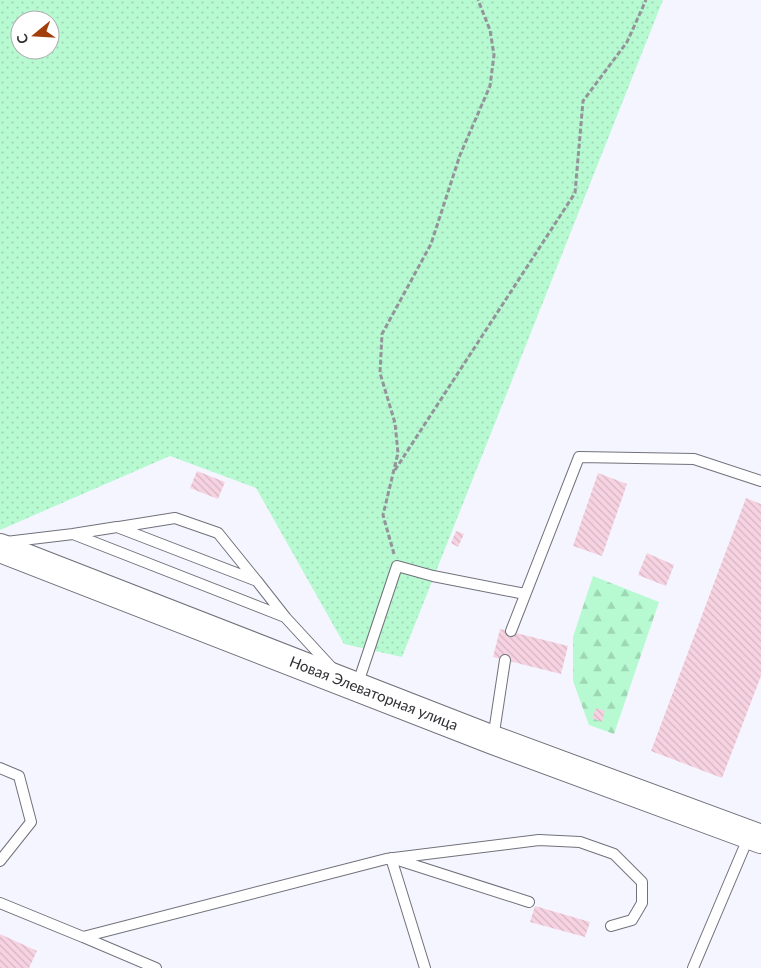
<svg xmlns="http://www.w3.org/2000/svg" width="761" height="968" viewBox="0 0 761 968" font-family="Lato,sans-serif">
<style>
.grass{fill:url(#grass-dots);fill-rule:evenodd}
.forest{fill:url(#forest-firs)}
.building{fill:url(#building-back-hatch)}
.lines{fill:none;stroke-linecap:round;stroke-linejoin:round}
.service-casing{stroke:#71717b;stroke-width:12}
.secondary-casing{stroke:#71717b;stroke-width:30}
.path{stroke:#93939a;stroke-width:3;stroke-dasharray:5 2.5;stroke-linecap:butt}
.service{stroke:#fff;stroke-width:10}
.secondary{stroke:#fff;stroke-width:28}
.labels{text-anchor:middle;stroke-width:4.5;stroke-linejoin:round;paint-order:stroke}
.street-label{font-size:15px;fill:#303035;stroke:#fff}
</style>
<defs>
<pattern id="grass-dots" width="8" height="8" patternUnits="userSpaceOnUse" patternTransform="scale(1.25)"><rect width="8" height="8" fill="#b7fad1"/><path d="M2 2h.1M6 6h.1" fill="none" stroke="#9ed7b4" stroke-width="1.8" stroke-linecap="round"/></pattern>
<pattern id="forest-firs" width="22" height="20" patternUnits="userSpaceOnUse" patternTransform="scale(1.25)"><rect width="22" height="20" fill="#b7fad1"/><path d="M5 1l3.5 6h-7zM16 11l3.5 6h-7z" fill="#9ed7b4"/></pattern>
<pattern id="building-back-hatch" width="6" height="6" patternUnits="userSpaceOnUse" patternTransform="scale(1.25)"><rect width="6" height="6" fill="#f7d3e2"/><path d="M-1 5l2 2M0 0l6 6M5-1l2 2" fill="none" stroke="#d4b5c2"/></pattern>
</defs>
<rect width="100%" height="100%" fill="#f5f5ff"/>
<path class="grass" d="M 0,0 L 663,0 L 402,657 L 344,644 L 256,488 L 170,456 L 0,530 ZM 20,20 L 50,20 L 50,50 L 20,50 Z"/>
<path class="forest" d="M 593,576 L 659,602 L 614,734 L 589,725 L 573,681 L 573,637 Z"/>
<path class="building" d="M 197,471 L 225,482 L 218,499 L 190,488 Z
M 598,473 L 627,484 L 602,556 L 573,546 Z
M 746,498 L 761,504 L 761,676 L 722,778 L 651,751 Z
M 456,531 L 464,534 L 458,547 L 451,543 Z
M 647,553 L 674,565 L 666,586 L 638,575 Z
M 500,629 L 568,646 L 561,674 L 493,657 Z
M 596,708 L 605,711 L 602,722 L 592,718 Z
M 535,906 L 590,922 L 585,937 L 530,922 Z
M 0,934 L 37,951 L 29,968 L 0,968 Z"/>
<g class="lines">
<g class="service-casing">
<path id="service" d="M 119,527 L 175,518 L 218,533 L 256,580
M 73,534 L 285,617
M 6,542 L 73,534 L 117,527 L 257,581 L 286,618 L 333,669
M 511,631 L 579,457 L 694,459 L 761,481
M 357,686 L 397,566 L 433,576 L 525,594
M 493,739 L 505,660
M 0,768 L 19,776 L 31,822 L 0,861
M 391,858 L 425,968
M 395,859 L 529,902
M 0,903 L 83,937 L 386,859 L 539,840 L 580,842 L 614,854 L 642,882 L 642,903 L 632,920 L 611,926
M 83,937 L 156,968
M 693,968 L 749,836"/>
</g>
<g class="secondary-casing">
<g id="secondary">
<path id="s1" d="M 0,548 L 493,740 L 761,839"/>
</g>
</g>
<path class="path" d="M 395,470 L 575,193 L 583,101 L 627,42 L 646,0
M 394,554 L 383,515 L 398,453 L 395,423 L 380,373 L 382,334 L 431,244 L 460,155 L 490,86 L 494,55 L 490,30 L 478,0"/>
<use href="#service" class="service"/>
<use href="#secondary" class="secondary"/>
</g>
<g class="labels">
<g class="street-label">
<text dy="5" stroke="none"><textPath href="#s1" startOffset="401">Новая Элеваторная улица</textPath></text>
</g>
</g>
<g transform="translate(35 35) rotate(252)"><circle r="24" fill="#ffffff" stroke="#acacae"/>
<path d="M0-4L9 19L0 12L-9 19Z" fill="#a23e0c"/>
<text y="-8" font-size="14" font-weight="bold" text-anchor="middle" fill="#303035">С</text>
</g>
</svg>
